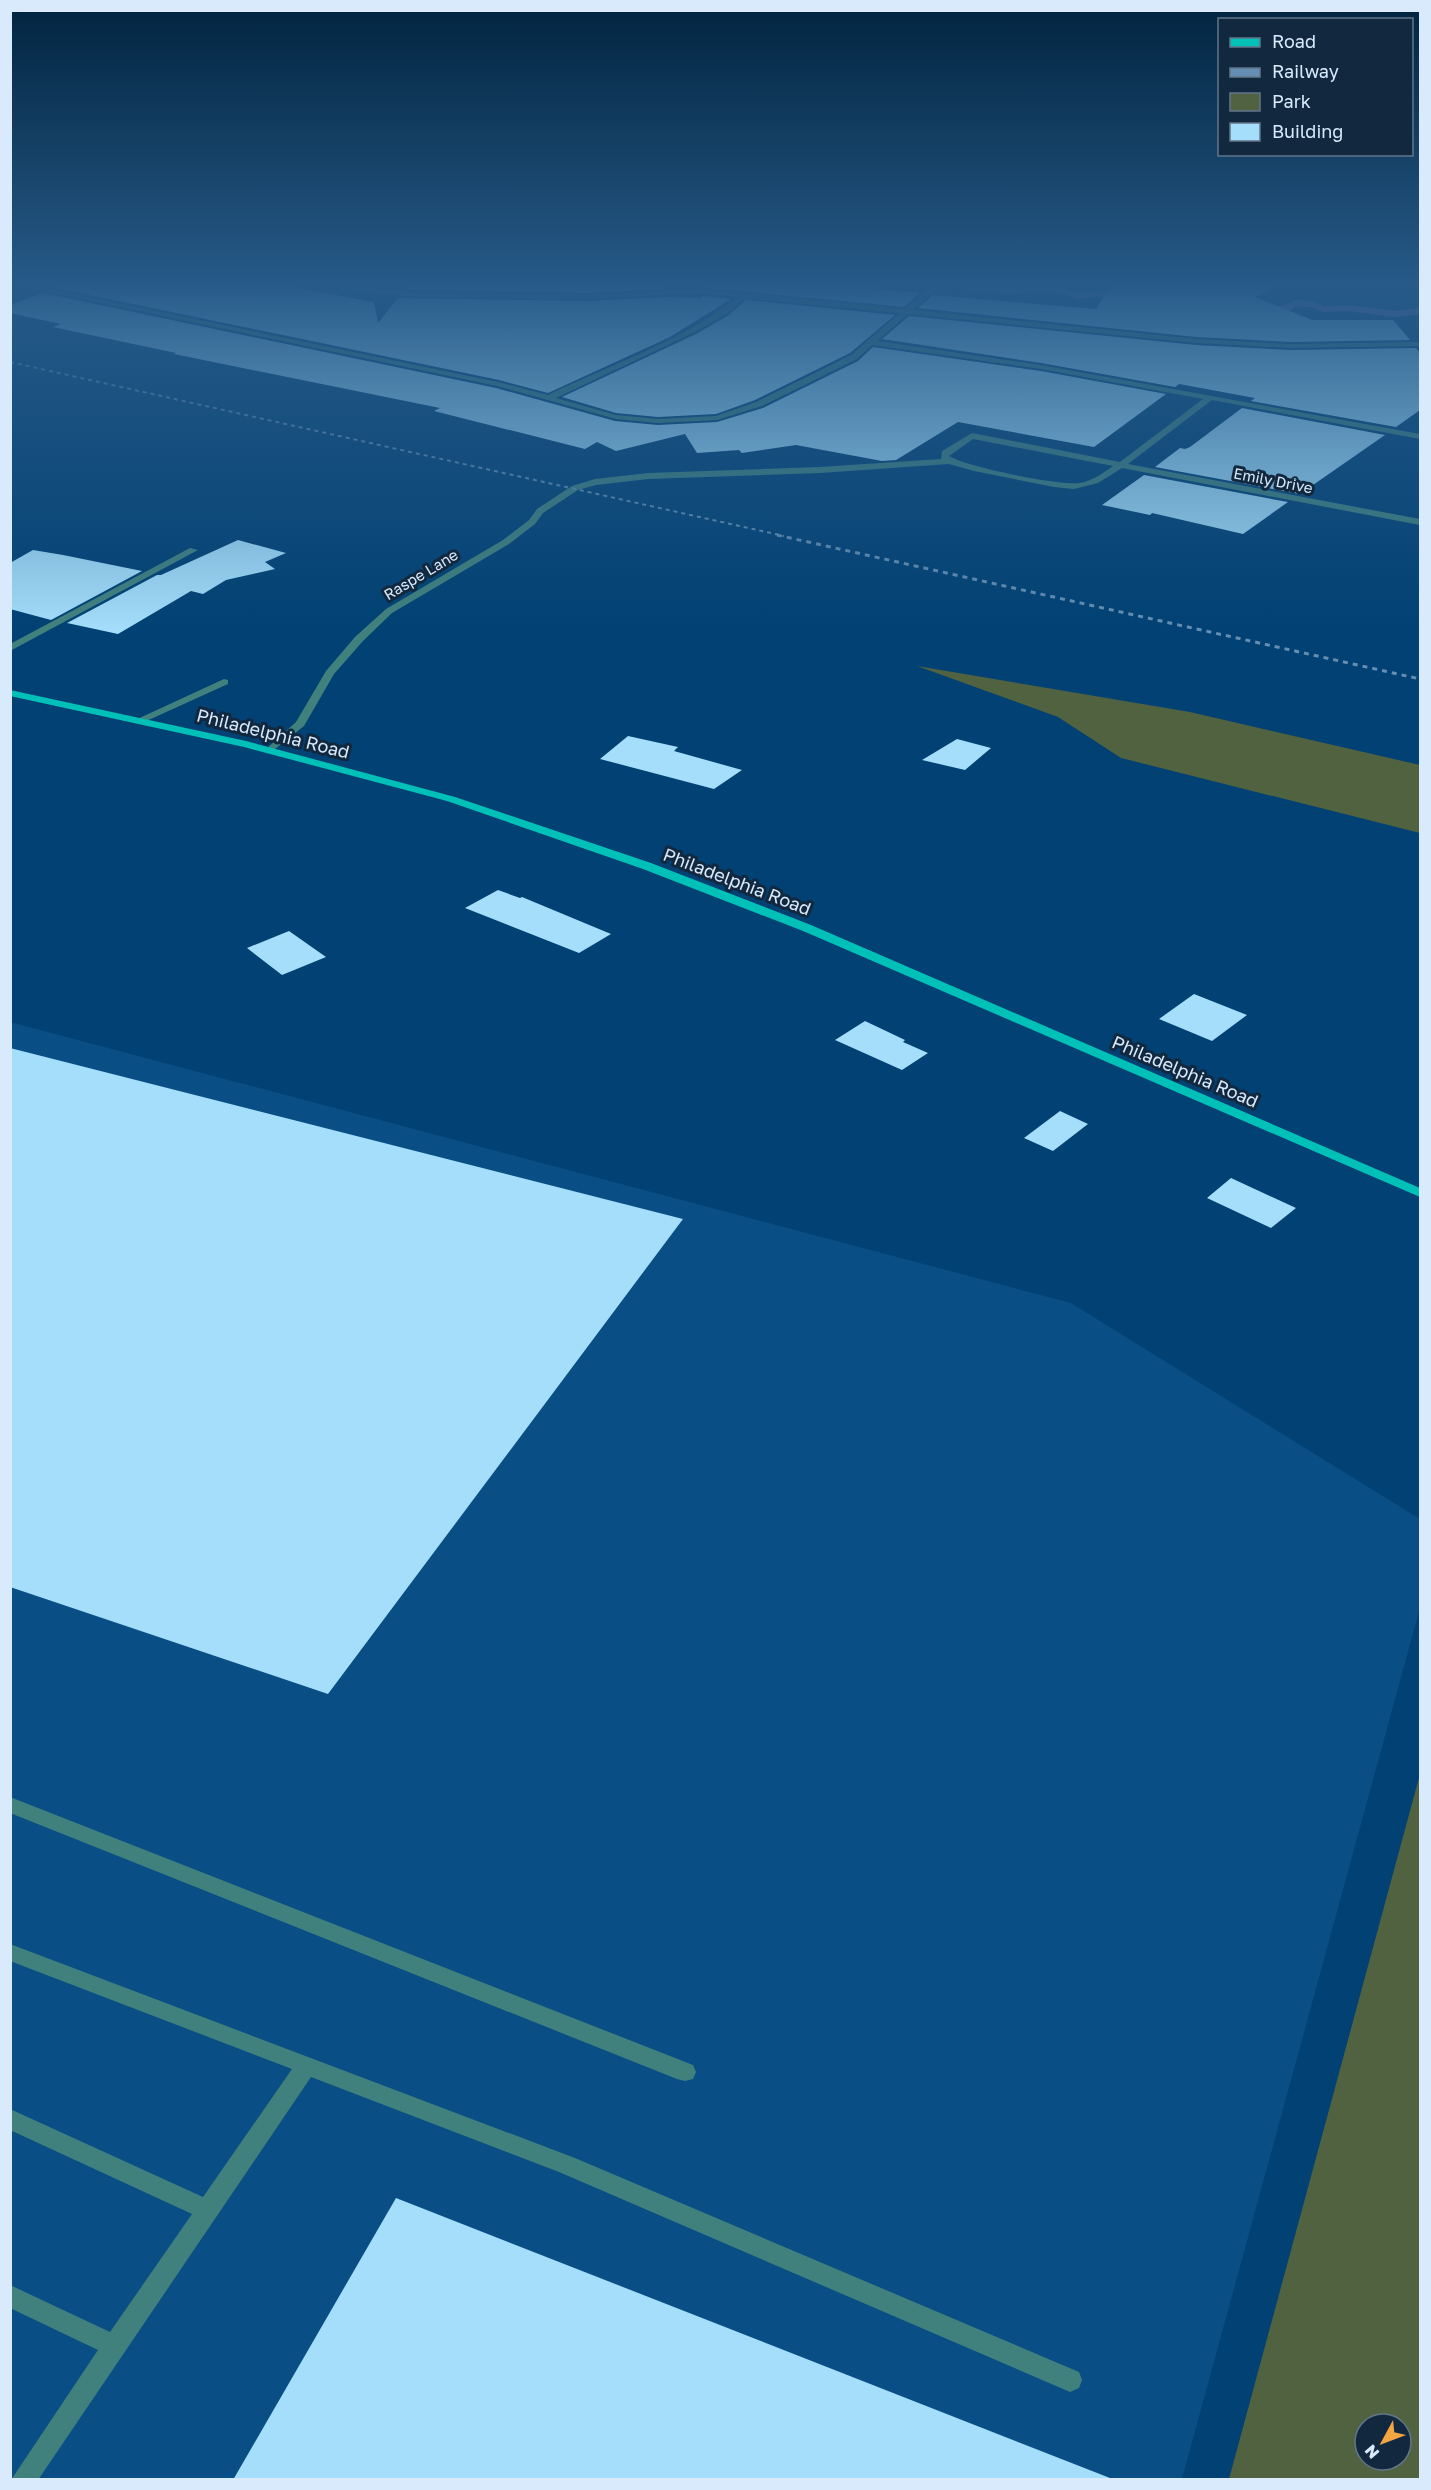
<svg xmlns="http://www.w3.org/2000/svg" width="1431" height="2490" viewBox="0 0 1431 2490" font-family="'Golos Text',sans-serif">
<style>
.built{fill:#094e84}
.green{fill:#516240;fill-rule:evenodd}
.lines{fill:none;stroke-linecap:round;stroke-linejoin:round}
.stream{stroke:#9b7cb4;stroke-width:6}
.building{fill:#a4defb}
.minor{fill:#41817d;fill-rule:evenodd}
.major{fill:#00c0b8;fill-rule:evenodd}
.rail-far1{stroke:#658fb2;stroke-width:2;stroke-dasharray:4 4;stroke-linecap:butt}
.rail{stroke:#658fb2;stroke-width:3;stroke-dasharray:5 5;stroke-linecap:butt}
.labels{text-anchor:middle;stroke-width:6;stroke-linejoin:round;paint-order:stroke}
.far-street-label{font-size:15px;fill:#d9eafc;stroke:#11283e}
.street-label{font-size:18px;fill:#d9eafc;stroke:#11283e}
</style>
<rect width="100%" height="100%" fill="#014173"/>
<path class="built" d="M 10,1022 L 1071,1303 L 1420,1519 L 1420,1608 L 1182,2479 L 11,2479 Z"/>
<path class="green" d="M 917,666 L 1190,712 L 1420,765 L 1420,833 L 1121,758 L 1058,717 Z
M 1420,1774 L 1420,2479 L 1229,2479 ZM 1365,2424 L 1401,2424 L 1401,2460 L 1365,2460 Z"/>
<g class="lines">
<path class="stream" d="M 951,284 L 1014,291 L 1032,287 L 1065,291 L 1079,297 L 1097,293 L 1118,297
M 1273,310 L 1290,307 L 1294,303 L 1312,304 L 1324,309 L 1349,308 L 1395,314 L 1420,311"/>
</g>
<path class="building" d="M 69,284 L 278,284 L 374,302 L 378,323 L 398,298 L 587,301 L 668,297 L 701,298 L 703,296 L 731,299 L 670,337 L 548,393 L 499,380 L 56,288 Z
M 409,284 L 663,284 L 665,289 L 587,293 L 405,289 Z
M 710,284 L 879,284 L 874,289 L 920,293 L 904,307 L 708,288 Z
M 1112,284 L 1280,284 L 1255,297 L 1312,320 L 1393,320 L 1410,340 L 1291,342 L 1196,337 L 918,308 L 933,295 L 1096,309 Z
M 43,293 L 496,388 L 615,421 L 658,425 L 717,422 L 763,408 L 858,361 L 873,347 L 1041,371 L 1166,394 L 1094,447 L 958,422 L 896,460 L 882,461 L 796,445 L 742,453 L 739,450 L 697,453 L 685,434 L 616,451 L 597,442 L 585,449 L 434,411 L 440,408 L 174,354 L 176,353 L 53,327 L 61,324 L 10,313 L 10,305 Z
M 746,300 L 895,315 L 850,353 L 755,400 L 716,414 L 658,417 L 616,413 L 562,397 L 696,334 L 729,315 Z
M 909,316 L 1196,345 L 1291,350 L 1416,348 L 1420,353 L 1420,410 L 1396,427 L 1251,401 L 1255,398 L 1179,384 L 1175,387 L 1041,363 L 882,339 Z
M 1242,408 L 1385,435 L 1300,494 L 1155,467 L 1180,448 L 1185,449 L 1190,447 Z
M 1144,475 L 1288,502 L 1243,534 L 1152,513 L 1150,515 L 1102,505 Z
M 238,540 L 286,553 L 265,562 L 275,569 L 226,580 L 203,594 L 191,591 L 118,634 L 67,623 L 157,575 L 161,575 Z
M 33,550 L 63,555 L 142,571 L 51,620 L 10,609 L 10,563 Z
M 628,736 L 678,747 L 674,751 L 742,770 L 714,789 L 600,759 Z
M 957,739 L 991,748 L 965,770 L 922,760 Z
M 498,890 L 520,898 L 522,897 L 611,934 L 579,953 L 465,908 Z
M 289,931 L 326,957 L 282,975 L 247,948 Z
M 1194,994 L 1247,1015 L 1212,1041 L 1159,1019 Z
M 865,1021 L 905,1040 L 903,1042 L 928,1053 L 902,1070 L 835,1040 Z
M 10,1048 L 683,1219 L 328,1694 L 10,1587 Z
M 1060,1111 L 1088,1124 L 1053,1151 L 1024,1138 Z
M 1231,1178 L 1296,1208 L 1271,1228 L 1207,1198 Z
M 396,2198 L 1110,2478 L 1109,2480 L 233,2480 Z"/>
<g class="lines">
<path class="minor" d="M 11,284 L 25,284 L 498,382 L 548,395 C 607,366 688,339 737,297 L 700,293 L 587,299 L 422,297 L 377,294 L 327,284 L 422,293 L 587,295 L 700,289 L 905,309 L 935,284 L 942,284 L 913,310 L 1196,339 L 1291,344 L 1420,342 L 1420,346 L 1291,348 L 1196,343 L 908,314 L 877,341 L 1041,365 L 1420,434 L 1420,439 L 1212,400 L 1128,464 L 1420,519 L 1420,525 L 1122,468 L 1098,483 L 1074,489 L 1054,487 L 974,471 L 949,464 L 820,473 L 648,479 L 596,485 L 578,490 L 543,513 L 535,524 L 509,544 L 392,613 L 363,641 L 334,674 L 304,726 L 270,753 L 265,750 L 296,722 L 326,671 L 355,637 L 386,609 L 503,540 L 529,520 L 537,509 L 572,486 L 595,479 L 648,473 L 820,467 L 941,459 L 942,451 L 972,433 L 1120,462 L 1203,399 L 1041,369 L 872,345 L 857,359 L 762,406 L 717,420 L 658,423 L 616,419 L 497,386 ZM 745,298 L 900,313 L 851,355 L 756,402 L 716,416 L 658,419 L 616,415 L 556,398 L 695,332 L 728,313 ZM 973,439 L 1113,466 C 1103,473 1092,481 1080,483 C 1060,486 967,467 949,456 Z
M 190,548 L 198,550 L 10,651 L 10,644 Z
M 224,679 L 228,680 L 228,684 L 142,723 L 138,724 L 133,721 Z
M 10,1797 L 693,2065 L 696,2072 L 693,2079 L 685,2081 L 677,2079 L 10,1813 Z
M 10,1944 L 575,2158 L 1079,2372 L 1082,2380 L 1079,2388 L 1070,2392 L 559,2172 L 311,2077 L 38,2480 L 11,2480 L 98,2350 L 10,2308 L 10,2285 L 110,2332 L 192,2214 L 10,2130 L 10,2109 L 203,2197 L 292,2069 L 10,1961 Z"/>
<path class="major" d="M 10,690 L 246,741 L 455,797 L 651,863 L 811,925 L 1420,1188 L 1420,1197 L 803,931 L 643,869 L 447,801 L 244,747 L 10,696 Z"/>
<path class="rail-far1" d="M 10,362 L 784,536"/>
<path class="rail" d="M 777,535 L 1420,679"/>
</g>
<linearGradient id="sky" x2="0" y2="1"><stop stop-color="#01243f"/><stop offset="0.45" stop-color="#275a88"/><stop offset="1" stop-color="#275a88" stop-opacity="0"/></linearGradient>
<rect width="1431" height="632" fill="url(#sky)"/>
<g class="labels">
<g class="far-street-label">
<text transform="translate(1273 481) rotate(11)" y="5">Emily Drive</text>
<text transform="translate(421 575) rotate(-31)" y="5">Raspe Lane</text>
</g>
<g class="street-label">
<text transform="translate(273 734) rotate(14)" y="6">Philadelphia Road</text>
<text transform="translate(737 882) rotate(21)" y="6">Philadelphia Road</text>
<text transform="translate(1185 1072) rotate(23)" y="6">Philadelphia Road</text>
</g>
</g>
<rect width="1431" height="2490" fill="none" stroke="#d9eafc" stroke-width="24"/>
<rect x="1218" y="18" width="195" height="138" fill="#11283e" stroke="#61768a" stroke-width="1.5"/>
<rect x="1230" y="38" width="30" height="9" fill="#00c0b8" stroke="#61768a" stroke-width="1.5"/>
<text x="1272" y="48" font-size="18" fill="#d9eafc">Road</text>
<rect x="1230" y="68" width="30" height="9" fill="#658fb2" stroke="#61768a" stroke-width="1.5"/>
<text x="1272" y="78" font-size="18" fill="#d9eafc">Railway</text>
<rect x="1230" y="93" width="30" height="18" fill="#516240" stroke="#61768a" stroke-width="1.5"/>
<text x="1272" y="108" font-size="18" fill="#d9eafc">Park</text>
<rect x="1230" y="123" width="30" height="18" fill="#a4defb" stroke="#61768a" stroke-width="1.5"/>
<text x="1272" y="138" font-size="18" fill="#d9eafc">Building</text>
<g transform="translate(1383 2442) rotate(229)"><circle r="28" fill="#11283e" stroke="#61768a" stroke-width="1.5"/>
<path d="M0-4.5L10 22L0 15L-10 22Z" fill="#f2a541"/>
<text y="-9" font-size="16" font-weight="bold" text-anchor="middle" fill="#d9eafc">N</text>
</g>
</svg>
